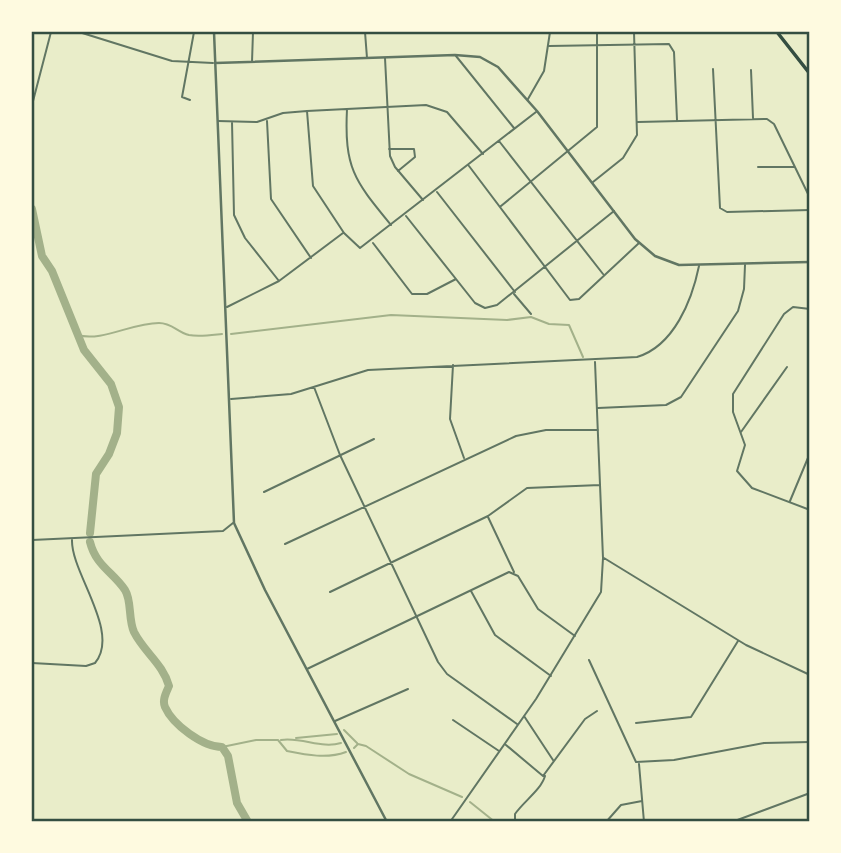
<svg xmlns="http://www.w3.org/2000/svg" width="841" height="853" viewBox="0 0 841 853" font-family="Figtree,sans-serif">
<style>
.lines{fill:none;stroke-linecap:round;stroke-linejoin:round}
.stream{stroke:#a3b18a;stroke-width:2}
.river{stroke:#a3b18a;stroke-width:8}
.minor{stroke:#617663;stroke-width:2}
.tertiary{stroke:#617663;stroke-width:2.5}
.trunk{stroke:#344e41;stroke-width:3.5}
.neatline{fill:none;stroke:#344e41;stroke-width:2.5}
</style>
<rect width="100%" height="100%" fill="#e9edc9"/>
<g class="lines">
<path class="stream" d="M 231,334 L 391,315 L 507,320 L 531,317 L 549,324 L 569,325 L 583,357
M 77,335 C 103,342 131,323 159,323 C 172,323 177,332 189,335 C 199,337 212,335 222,334
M 344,730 L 357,743
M 296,738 L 337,734
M 281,740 C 303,737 321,749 341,743
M 222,747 L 256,740 L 278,740 L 287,751 C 307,755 327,759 346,752
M 354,748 L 358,744 L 366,746 L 409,774 L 462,797
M 470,802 L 495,822"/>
<path class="river" d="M 32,209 L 42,256 L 52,271 L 84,350 L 111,384 L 119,407 L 117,433 L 109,454 L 96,474 L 90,533
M 90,542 C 96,566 113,572 125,590 C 132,601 128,619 134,632 C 144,652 163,664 169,686 C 166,693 162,700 165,707 C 173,725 203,747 222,747 L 228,756 L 237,803 L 248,822"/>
<path class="minor" d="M 79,32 L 172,61 L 213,63
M 365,32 L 367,58
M 549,46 L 669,44 L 674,52 L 677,120
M 456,56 L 514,128
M 385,58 L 390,156 L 395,167 L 423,200
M 252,62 L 253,32
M 713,69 L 720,208 L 727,212 L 810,210
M 751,70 L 753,118
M 528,99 L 544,71 L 550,32
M 190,100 L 182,97 L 194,32
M 32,105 L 51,32
M 347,109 C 344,169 355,181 391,225
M 307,111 L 313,186 L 344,233 L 360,248 L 536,112
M 218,121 L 257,122 L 283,113 L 307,111 L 426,105 L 447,112 L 483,154
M 267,121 L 271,199 L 311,258
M 232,122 L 234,215 L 245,238 L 279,281
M 638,122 L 767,119 L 774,124 L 810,198
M 499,141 L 603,274
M 389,149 L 414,149 L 415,157 L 398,171
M 469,166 L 570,300 L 579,299 L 639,243
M 758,167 L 794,167
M 593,182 L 623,158 L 637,135 L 634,32
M 437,192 L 515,292
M 501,206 L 597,127 L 597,32
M 406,216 L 475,303 L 485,308 L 497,305 L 614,211
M 373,243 L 412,294 L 427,294 L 456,279
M 514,294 L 531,314
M 227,307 L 279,281 L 343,233
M 810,309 L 793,307 L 784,314 L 733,394 L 733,412 L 745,445 L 737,471 L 752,488 L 810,510
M 453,365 L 450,419 L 464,458
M 314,387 L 340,455 L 438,662 L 447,674 L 517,724
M 231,399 L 291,394 L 368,370 L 637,357 C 674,346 692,300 699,266
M 598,408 L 666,405 L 681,397 L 738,311 L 744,289 L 745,265
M 741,432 L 787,367
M 264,492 L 374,439
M 790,501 L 810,453
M 488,517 L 514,572
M 32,540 L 223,531 L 233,523
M 285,544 L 516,436 L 546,430 L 598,430
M 604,558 L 746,645 L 810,675
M 471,591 L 495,635 L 551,676
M 330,592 L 488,516 L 527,488 L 600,485
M 589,660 L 636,762 L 674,760 L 764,743 L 810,742
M 32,663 L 86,666 L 95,663 C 121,632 71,573 72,540
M 307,669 L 509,572 L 518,576 L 538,609 L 575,636
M 524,716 L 553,760
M 453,720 L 499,751
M 335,721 L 408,689
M 636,723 L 691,717 L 738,641
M 506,745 L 543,776 L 585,719 L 597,711
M 639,764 L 644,822
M 450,822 L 536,699 L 601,592 L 603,558 L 595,362
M 515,822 L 515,814 C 524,801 541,790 545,776
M 606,822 L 621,805 L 642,801
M 732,822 L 810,793"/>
<path class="tertiary" d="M 214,32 L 234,523 L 265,590 L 387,822
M 215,63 L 455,55 L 480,57 L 498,67 L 537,111 L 635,239 L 655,256 L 679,265 L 810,262"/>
<path class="trunk" d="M 777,32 L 810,74"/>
</g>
<rect width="841" height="853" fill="none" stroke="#fefae0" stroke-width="66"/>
<rect x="33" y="33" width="775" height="787" class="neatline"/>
</svg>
